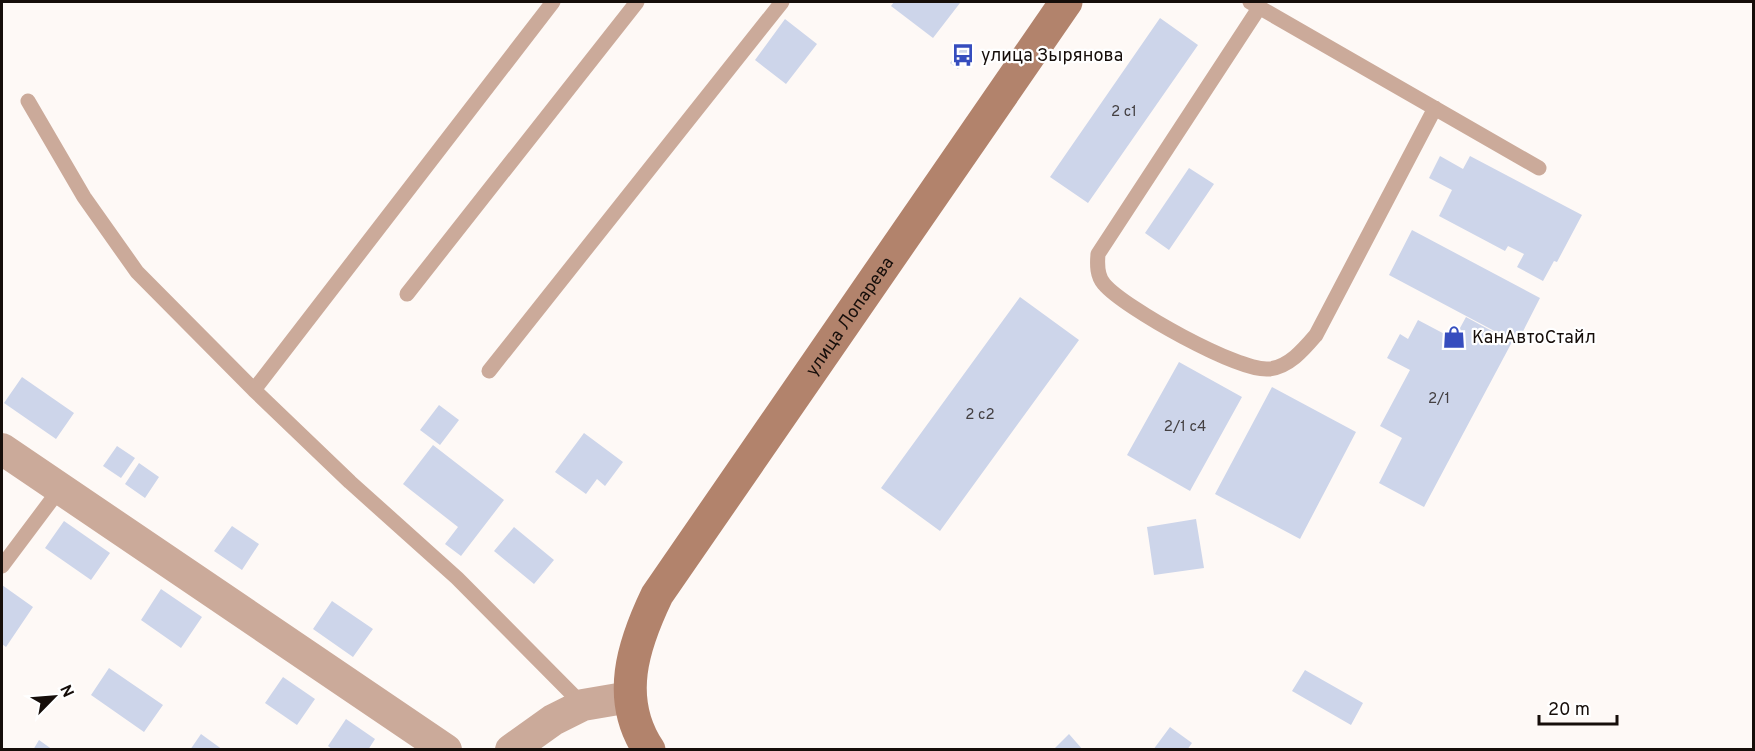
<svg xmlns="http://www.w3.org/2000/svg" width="1755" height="751" viewBox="0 0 1755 751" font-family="Overpass,sans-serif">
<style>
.building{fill:#cdd5ea}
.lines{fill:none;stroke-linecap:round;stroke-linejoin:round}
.lane{stroke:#cbaa9a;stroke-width:15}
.street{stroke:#cbaa9a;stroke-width:32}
.secondary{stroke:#b2836c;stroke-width:33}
.labels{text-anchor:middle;stroke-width:4.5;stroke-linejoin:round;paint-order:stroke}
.number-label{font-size:15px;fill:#444042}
.poi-label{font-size:18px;fill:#160e0a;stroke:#fff;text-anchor:start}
.street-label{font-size:18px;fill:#160e0a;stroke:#fff}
</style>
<rect width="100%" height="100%" fill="#fef9f6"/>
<path class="building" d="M 894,2 L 958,2 L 960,3 L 933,38 L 891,6 Z
M 1160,18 L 1198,45 L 1088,203 L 1050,177 Z
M 785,19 L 817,44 L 786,84 L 755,60 Z
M 966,42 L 974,47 L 958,69 L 950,63 Z
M 1440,156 L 1463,169 L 1470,156 L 1582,215 L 1557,262 L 1554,261 L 1543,281 L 1517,267 L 1524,254 L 1508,246 L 1505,251 L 1439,216 L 1452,190 L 1429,178 Z
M 1189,168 L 1214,184 L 1169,250 L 1145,233 Z
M 1412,230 L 1540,298 L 1517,343 L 1389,275 Z
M 1020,297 L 1079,340 L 940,531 L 881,488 Z
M 1466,317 L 1512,342 L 1424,507 L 1379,483 L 1402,438 L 1380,426 L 1410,370 L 1387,358 L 1400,334 L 1408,339 L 1418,320 L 1454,339 Z
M 1179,362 L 1242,397 L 1190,491 L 1127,455 Z
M 22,377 L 74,413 L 56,439 L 4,403 Z
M 1272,387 L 1356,432 L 1300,539 L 1215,494 Z
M 439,405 L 459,420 L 440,445 L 420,430 Z
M 584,433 L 623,462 L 605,486 L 597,479 L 586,494 L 555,472 Z
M 433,445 L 504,500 L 461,556 L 445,544 L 458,527 L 403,484 Z
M 117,446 L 135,458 L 121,478 L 103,466 Z
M 139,463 L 159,477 L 145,498 L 125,484 Z
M 1196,519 L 1204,568 L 1154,575 L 1147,527 Z
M 64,521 L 110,553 L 91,580 L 45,548 Z
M 232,526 L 259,544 L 242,570 L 214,551 Z
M 514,527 L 554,560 L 534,584 L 494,551 Z
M 2,585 L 33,607 L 6,647 L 2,644 Z
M 161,589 L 202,617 L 181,648 L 141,620 Z
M 332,601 L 373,629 L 353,657 L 313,629 Z
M 109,668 L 163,705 L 144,732 L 91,695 Z
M 1305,670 L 1363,703 L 1351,725 L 1292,691 Z
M 283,677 L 315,699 L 297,725 L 265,703 Z
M 346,719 L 375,739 L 368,750 L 333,750 L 328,746 Z
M 1170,727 L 1192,743 L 1187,750 L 1153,750 Z
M 201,734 L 223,750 L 190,750 Z
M 1069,734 L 1083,750 L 1053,750 Z
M 39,740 L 53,750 L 33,750 Z"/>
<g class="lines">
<path class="lane" d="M 1250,2 L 1539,168
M 1259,8 L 1098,254 C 1097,265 1097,276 1104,284 C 1124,308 1239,372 1269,369 C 1289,367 1304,349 1316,335 L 1435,108
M 28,101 L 84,197 L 137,272 L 254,390 L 350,482 L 457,578 L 583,705
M 407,294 L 637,2
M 489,371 L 782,2
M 254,390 L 553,2
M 2,566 L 59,490"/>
<path class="street" d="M 2,449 L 446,750
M 511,750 L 553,720 L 583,705 L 630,697"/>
<path class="secondary" id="s1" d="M 649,750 C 615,699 633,645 657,595 L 1066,2"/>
</g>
<defs>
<g id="bus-bare" transform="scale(1.8)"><path d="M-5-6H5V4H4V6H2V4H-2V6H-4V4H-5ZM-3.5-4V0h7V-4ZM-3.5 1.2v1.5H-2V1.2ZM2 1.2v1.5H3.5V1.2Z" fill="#364dbe" stroke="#fff" stroke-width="2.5" paint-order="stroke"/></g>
<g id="shop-bare" transform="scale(1.8)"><path d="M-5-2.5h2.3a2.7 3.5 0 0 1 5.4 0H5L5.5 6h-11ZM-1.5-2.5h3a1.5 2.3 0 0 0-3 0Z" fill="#364dbe" stroke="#fff" stroke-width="2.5" paint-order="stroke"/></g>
</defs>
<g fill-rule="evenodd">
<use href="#bus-bare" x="963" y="55"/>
<use href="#shop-bare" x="1454" y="337"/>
</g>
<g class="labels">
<g class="number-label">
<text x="1124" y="116">2 с1</text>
<text x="1439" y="403">2/1</text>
<text x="980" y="419">2 с2</text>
<text x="1185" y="431">2/1 с4</text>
</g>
<g class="poi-label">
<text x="981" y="61">улица Зырянова</text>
<text x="1472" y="343">КанАвтоСтайл</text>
</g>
<g class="street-label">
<text dy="6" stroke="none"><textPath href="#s1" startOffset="502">улица Лопарева</textPath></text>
</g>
</g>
<rect width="1755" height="751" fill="none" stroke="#160e0a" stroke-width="6"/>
<g transform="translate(54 697) rotate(65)" stroke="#ffffff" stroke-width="4.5" paint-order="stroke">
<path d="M0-4.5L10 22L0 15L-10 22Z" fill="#160e0a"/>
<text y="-9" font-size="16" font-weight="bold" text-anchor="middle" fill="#160e0a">N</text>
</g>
<path d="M1539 715v9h78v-9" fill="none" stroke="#160e0a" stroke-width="3"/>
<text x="1548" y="715" font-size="18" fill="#160e0a" stroke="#ffffff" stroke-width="4.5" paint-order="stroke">20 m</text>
</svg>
